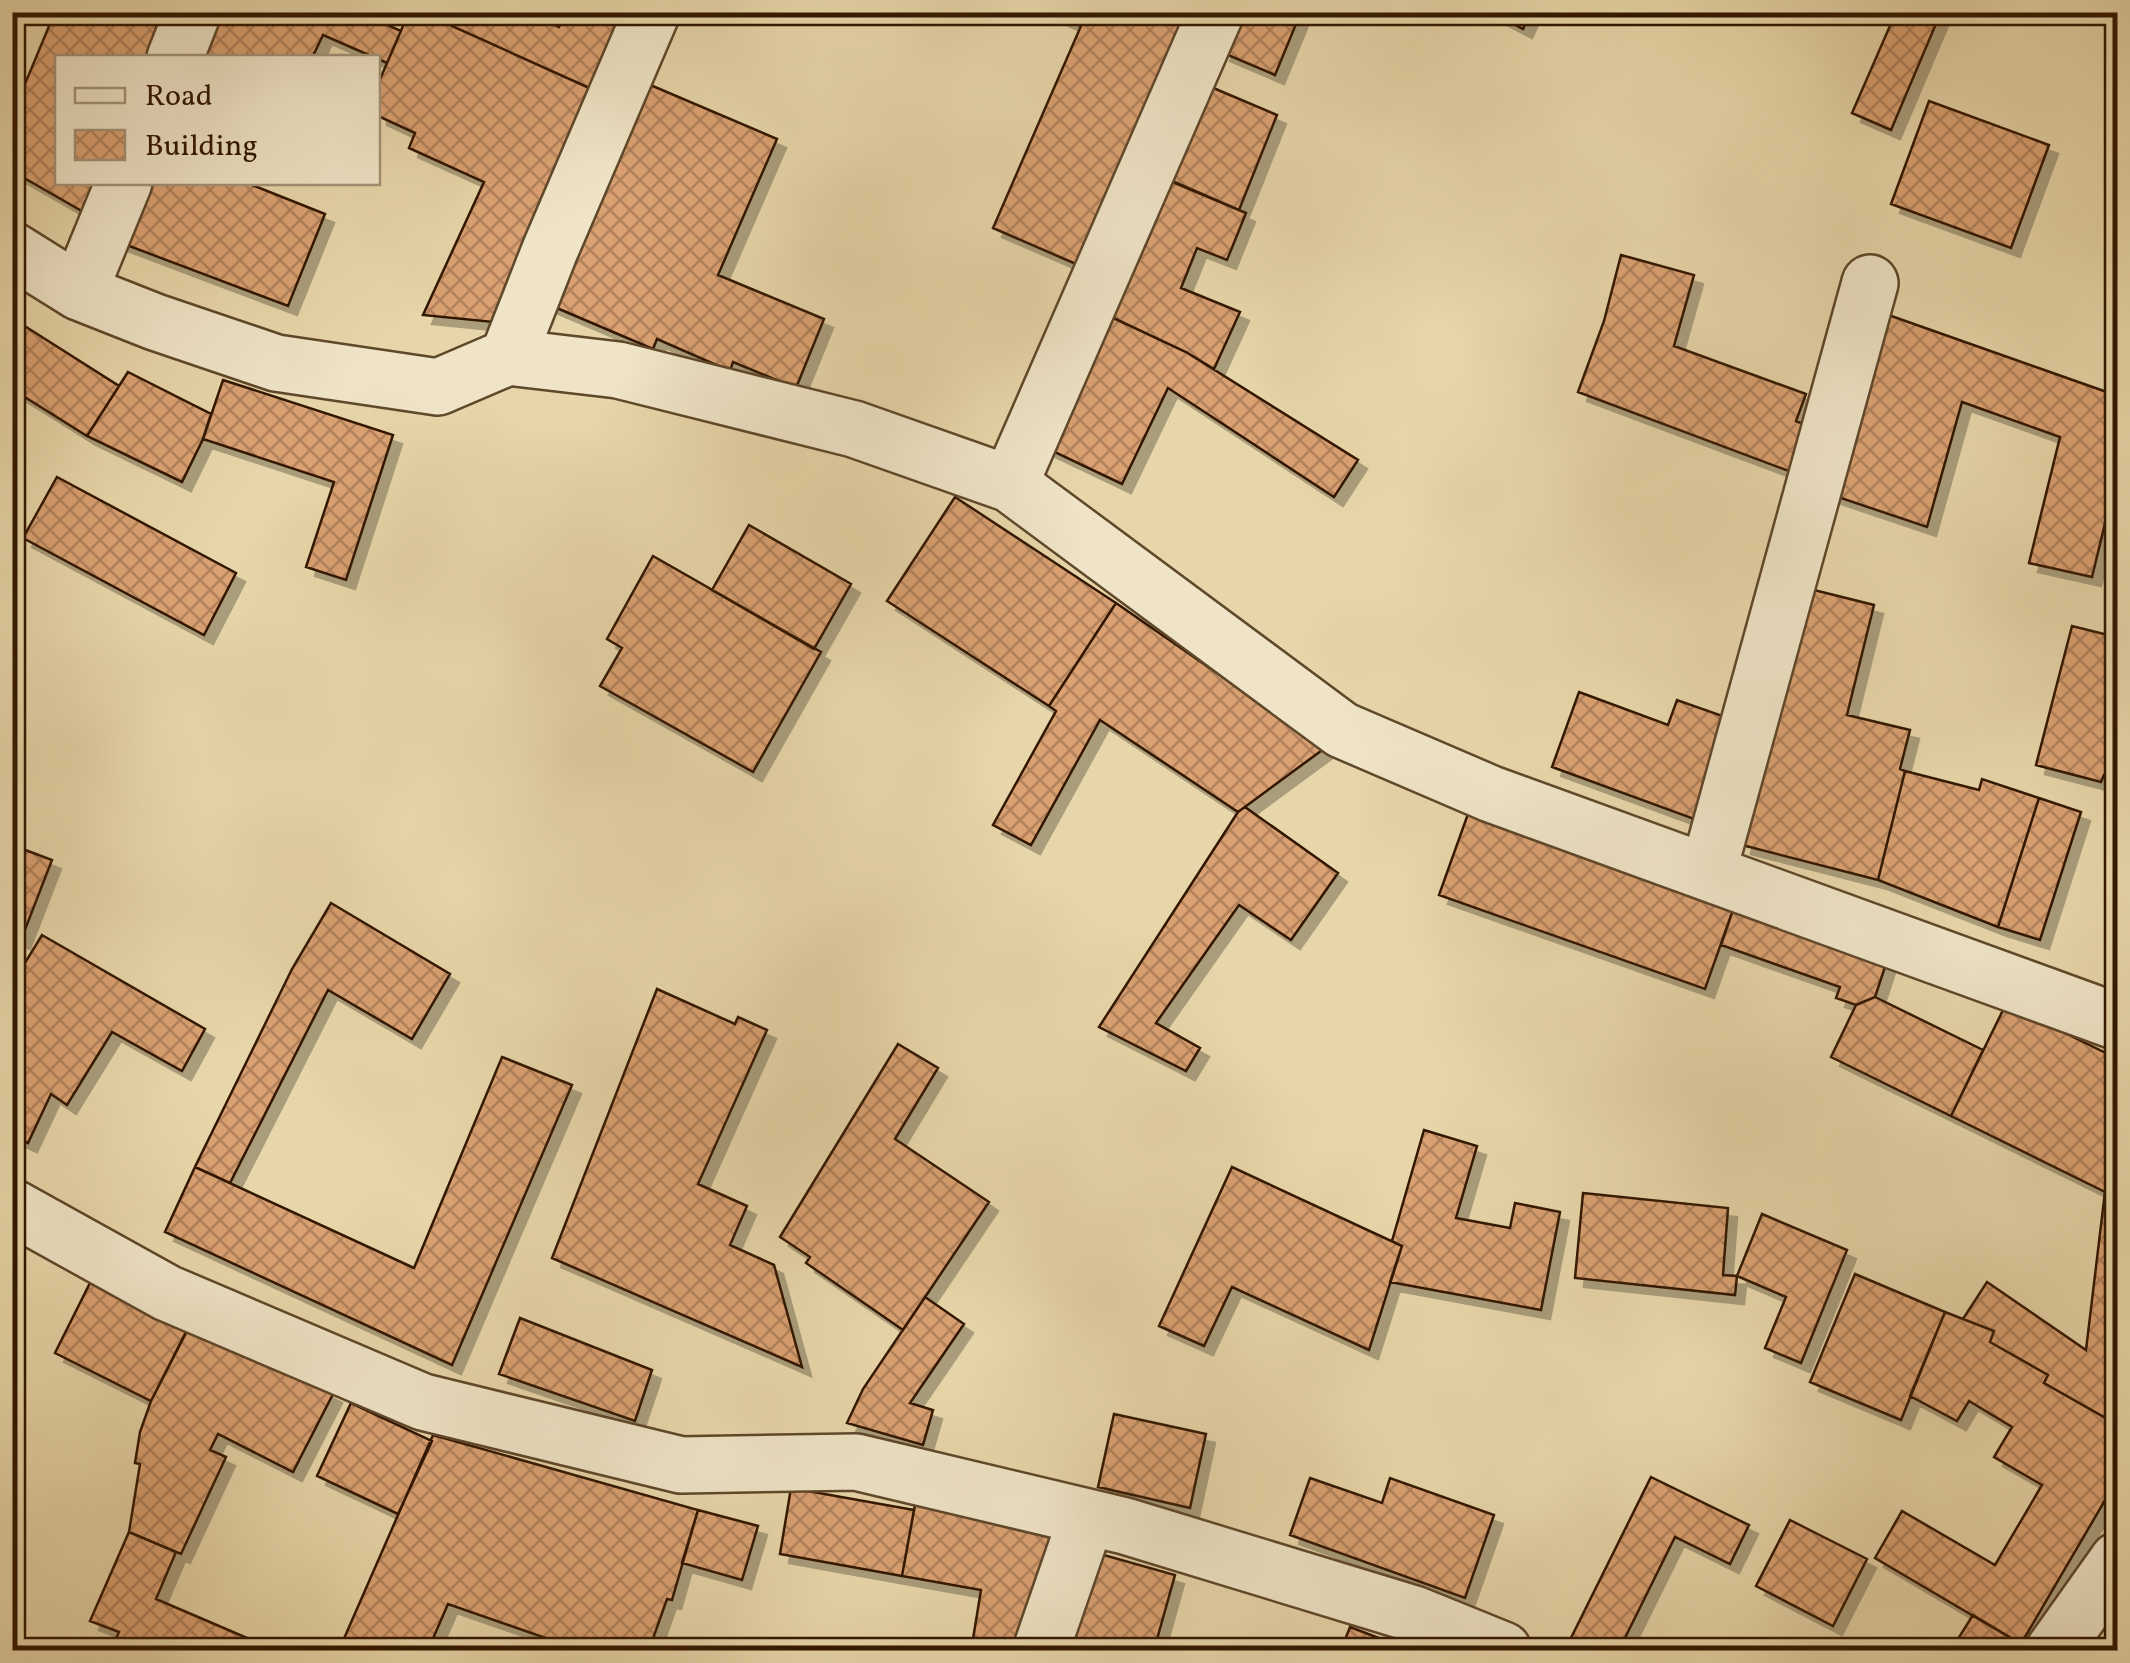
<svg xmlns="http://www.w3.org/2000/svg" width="2130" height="1663" viewBox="0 0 2130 1663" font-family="Vollkorn,serif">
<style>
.building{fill:url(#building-cross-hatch);stroke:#321700;stroke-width:2.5;filter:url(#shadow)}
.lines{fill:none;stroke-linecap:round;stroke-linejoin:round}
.minor-casing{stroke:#5f472a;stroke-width:60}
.minor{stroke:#efe4c7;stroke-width:55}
</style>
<defs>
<pattern id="building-cross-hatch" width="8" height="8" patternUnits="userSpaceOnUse" patternTransform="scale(2.5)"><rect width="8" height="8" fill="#daa172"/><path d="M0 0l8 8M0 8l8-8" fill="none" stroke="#b1825b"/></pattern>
<filter id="shadow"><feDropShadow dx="9" dy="9" stdDeviation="0" flood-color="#0004"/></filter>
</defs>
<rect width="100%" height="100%" fill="#e7d6a9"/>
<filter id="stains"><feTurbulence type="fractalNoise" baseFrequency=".002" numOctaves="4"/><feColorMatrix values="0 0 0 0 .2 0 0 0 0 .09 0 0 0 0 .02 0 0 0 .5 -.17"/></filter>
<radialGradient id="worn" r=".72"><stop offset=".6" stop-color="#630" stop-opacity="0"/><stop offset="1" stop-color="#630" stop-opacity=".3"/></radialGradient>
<path class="building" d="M 46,12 L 174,12 L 155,58 L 58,58 L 58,182 L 101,182 L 87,214 L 12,171 L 12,91 L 20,96 L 52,19 L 44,16 Z
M 223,12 L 358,12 L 401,31 L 387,63 L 323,35 L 312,58 L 202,58 Z
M 409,12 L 421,12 L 596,91 L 493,322 L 423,315 L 484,182 L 409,148 L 415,133 L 378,116 L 378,84 Z
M 421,12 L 526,12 L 559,27 L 565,12 L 625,12 L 596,91 Z
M 1048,12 L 1186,12 L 1076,264 L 993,228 L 1081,26 Z
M 1237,12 L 1301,12 L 1275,75 L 1221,52 Z
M 1490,12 L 1531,12 L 1523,29 Z
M 1896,12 L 1941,12 L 1891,130 L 1852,113 Z
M 641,81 L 777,139 L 718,275 L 824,319 L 796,388 L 733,362 L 730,371 L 657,339 L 653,349 L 545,303 Z
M 1211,87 L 1277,115 L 1239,210 L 1172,181 Z
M 1929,101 L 2049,145 L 2011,248 L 1891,204 Z
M 1163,178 L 1246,213 L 1227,260 L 1197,248 L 1181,288 L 1240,312 L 1214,369 L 1186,352 L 1107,315 Z
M 144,182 L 253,182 L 252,185 L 325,214 L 288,306 L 116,241 Z
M 1621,255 L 1694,275 L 1674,346 L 1806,394 L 1796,421 L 1811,427 L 1794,473 L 1578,392 L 1604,321 Z
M 1880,312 L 2118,396 L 2118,470 L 2092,577 L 2029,563 L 2060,437 L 1962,402 L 1927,527 L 1829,494 Z
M 1107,315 L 1186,352 L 1358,460 L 1334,497 L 1168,388 L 1122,484 L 1044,447 Z
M 12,318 L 119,386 L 87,436 L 12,389 Z
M 128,372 L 211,414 L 203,439 L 182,482 L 87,436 Z
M 223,380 L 393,435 L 346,580 L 306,567 L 334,482 L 203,439 Z
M 57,477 L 236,573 L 204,635 L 23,538 Z
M 955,497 L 1116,603 L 1049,706 L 887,601 Z
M 749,525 L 851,584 L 814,649 L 712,590 Z
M 653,556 L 821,652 L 753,772 L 600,686 L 622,648 L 607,639 Z
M 1806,588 L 1874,605 L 1847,715 L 1910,730 L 1900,769 L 1905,771 L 1878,880 L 1742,845 Z
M 1116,603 L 1325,748 L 1238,812 L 1100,720 L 1031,845 L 993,825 L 1056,711 L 1049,706 Z
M 2118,612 L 2118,779 L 2104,775 L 2101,782 L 2036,765 L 2072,626 L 2112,636 Z
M 1579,692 L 1668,725 L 1677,700 L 1731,719 L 1694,819 L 1552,767 Z
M 1905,771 L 1979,790 L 1982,779 L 2039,798 L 1998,927 L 1878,880 Z
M 2039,798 L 2081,812 L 2040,940 L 1998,927 Z
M 1245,807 L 1338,873 L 1291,940 L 1239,905 L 1156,1023 L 1200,1048 L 1186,1071 L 1099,1027 L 1238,812 Z
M 1469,811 L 1735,904 L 1705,989 L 1439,895 Z
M 12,845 L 52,860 L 21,940 L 12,937 Z
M 331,903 L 450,974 L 412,1039 L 328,990 L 230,1183 L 195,1167 L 292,969 Z
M 1735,904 L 1888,958 L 1875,997 L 1856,1005 L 1836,998 L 1840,987 L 1721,945 Z
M 42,935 L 205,1029 L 182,1071 L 112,1032 L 67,1105 L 51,1094 L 28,1143 L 12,1136 L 12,984 Z
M 657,989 L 735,1024 L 738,1017 L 767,1030 L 698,1184 L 747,1206 L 730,1245 L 774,1265 L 802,1367 L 552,1258 Z
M 1875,997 L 1983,1050 L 1951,1116 L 1831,1057 L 1856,1005 Z
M 2006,1004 L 2118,1059 L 2118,1425 L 2044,1383 L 2048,1375 L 1990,1342 L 1994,1331 L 1963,1319 L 1987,1282 L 2086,1350 L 2105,1192 L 1951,1116 Z
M 898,1044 L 938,1068 L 895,1139 L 989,1202 L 903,1330 L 806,1263 L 810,1257 L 780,1237 Z
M 502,1057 L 572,1085 L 452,1365 L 165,1232 L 195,1167 L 414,1268 Z
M 1424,1130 L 1477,1146 L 1456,1218 L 1510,1228 L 1515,1203 L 1560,1212 L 1541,1310 L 1390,1282 L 1402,1246 L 1392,1241 Z
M 1232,1167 L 1402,1246 L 1369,1350 L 1232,1287 L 1204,1346 L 1159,1326 Z
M 1583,1193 L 1728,1208 L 1723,1275 L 1737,1276 L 1735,1295 L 1575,1278 Z
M 1762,1214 L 1847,1250 L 1801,1363 L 1765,1348 L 1786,1297 L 1737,1276 Z
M 1855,1274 L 1945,1312 L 1901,1420 L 1810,1382 Z
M 91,1281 L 188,1329 L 151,1401 L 55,1353 Z
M 925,1297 L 964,1324 L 910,1403 L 933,1410 L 923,1445 L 847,1423 L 863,1389 Z
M 1945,1312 L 1994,1331 L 1990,1342 L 2048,1375 L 2044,1383 L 2118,1425 L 2118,1478 L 2021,1644 L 1875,1558 L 1902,1511 L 1995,1565 L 2042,1485 L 1994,1457 L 2012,1427 L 1969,1401 L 1957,1421 L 1910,1396 Z
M 520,1318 L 652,1370 L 635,1421 L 499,1374 Z
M 191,1322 L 333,1394 L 293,1472 L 218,1434 L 210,1450 L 226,1457 L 181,1554 L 129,1532 L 140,1464 L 135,1463 L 140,1432 L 151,1401 Z
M 351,1403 L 432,1441 L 398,1514 L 317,1476 Z
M 1114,1414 L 1206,1434 L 1190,1508 L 1098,1487 Z
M 433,1435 L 698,1510 L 672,1600 L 667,1599 L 649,1650 L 558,1650 L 560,1643 L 448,1604 L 428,1650 L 339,1650 Z
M 1651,1477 L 1749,1525 L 1730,1564 L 1675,1537 L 1619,1650 L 1592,1650 L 1570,1640 Z
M 1310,1478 L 1382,1503 L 1390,1478 L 1494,1515 L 1465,1598 L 1290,1535 Z
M 791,1488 L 914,1510 L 902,1576 L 780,1554 Z
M 915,1505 L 1056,1532 L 1023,1647 L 973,1639 L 981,1590 L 902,1576 Z
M 698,1510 L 758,1526 L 742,1580 L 682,1563 Z
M 1790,1520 L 1867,1559 L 1833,1626 L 1756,1586 Z
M 129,1532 L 176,1552 L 156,1599 L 247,1638 L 241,1650 L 111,1650 L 119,1632 L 90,1621 Z
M 1086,1550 L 1175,1575 L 1154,1650 L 1059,1650 Z
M 1973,1615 L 2021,1644 L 2017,1650 L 1951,1650 Z
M 1350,1627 L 1410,1650 L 1341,1650 Z"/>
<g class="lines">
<g class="minor-casing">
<path id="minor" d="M 175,58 L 193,12
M 12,250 L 79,292 L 155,322 L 276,363 L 438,387 L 508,357 L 618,370 L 854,429 L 1010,484 L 1342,730 L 1491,794 L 2118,1022
M 79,292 L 124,182
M 508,357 L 550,250 L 652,12
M 1010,484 L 1216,12
M 1708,872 L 1870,283
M 12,1207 L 167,1293 L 423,1402 L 681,1465 L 856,1462 L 1125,1526 L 1414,1614 L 1503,1650
M 1041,1650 L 1087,1517
M 2054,1650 L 2118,1560"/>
</g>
<use href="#minor" class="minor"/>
</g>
<rect width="2130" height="1663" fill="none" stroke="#e7d6a9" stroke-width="50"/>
<rect x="15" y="15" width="2100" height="1633" fill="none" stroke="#321700" stroke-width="5"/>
<rect x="25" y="25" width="2080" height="1613" fill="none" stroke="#321700" stroke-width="2.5"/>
<rect x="55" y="55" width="325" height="130" fill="#efe4c7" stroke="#a39277" stroke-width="2.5"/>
<rect x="75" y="88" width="50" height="15" fill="#efe4c7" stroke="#a39277" stroke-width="2.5"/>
<text x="145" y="105" font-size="30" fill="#321700">Road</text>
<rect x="75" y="130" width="50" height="30" fill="url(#building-cross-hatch)" stroke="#a39277" stroke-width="2.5"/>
<text x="145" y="155" font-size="30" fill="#321700">Building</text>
<rect width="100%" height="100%" filter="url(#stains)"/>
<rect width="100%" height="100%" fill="url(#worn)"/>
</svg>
